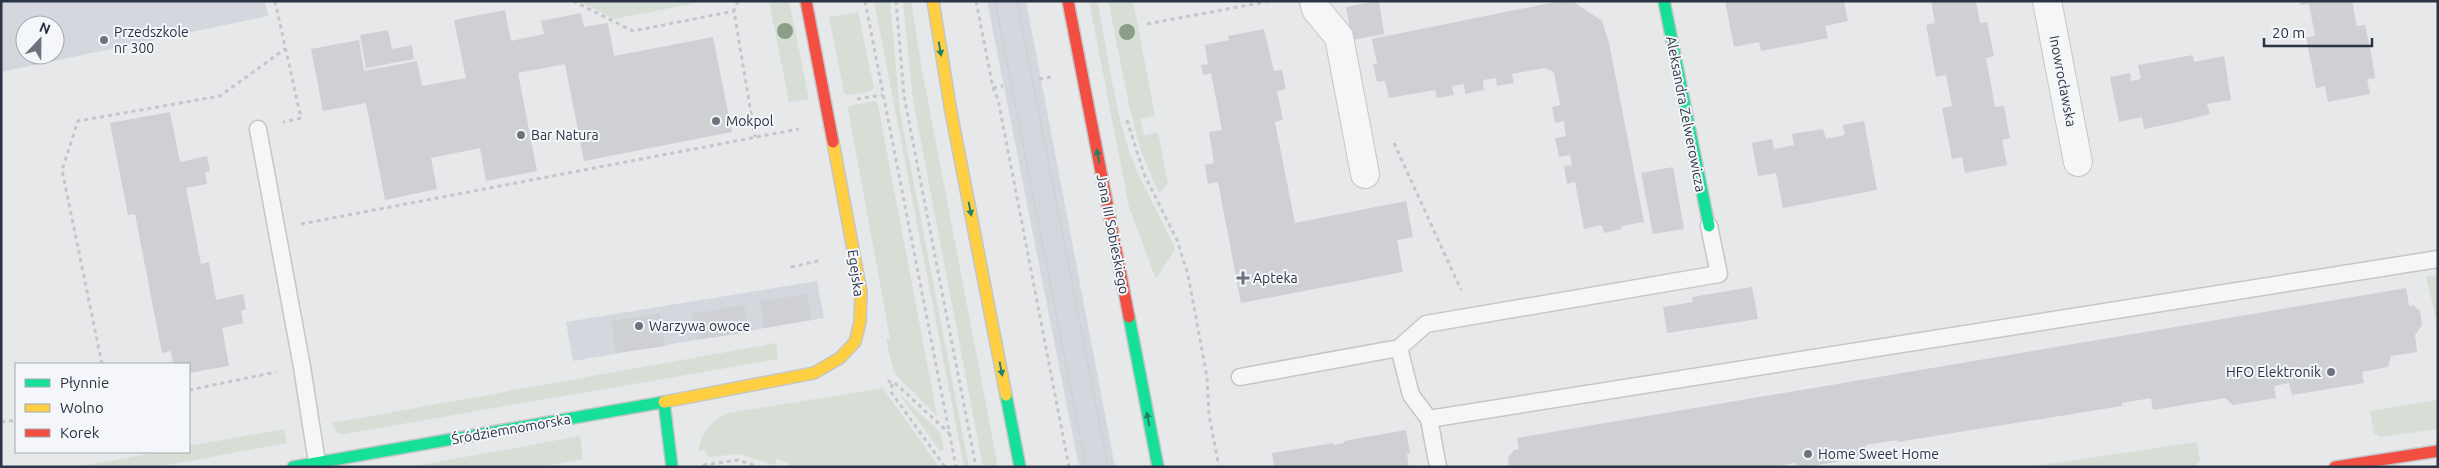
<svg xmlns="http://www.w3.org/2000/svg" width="2439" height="468" viewBox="0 0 2439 468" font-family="Ubuntu,sans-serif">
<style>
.built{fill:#d4d7dd;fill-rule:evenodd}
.green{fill:#d6ded6}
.building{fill:#ced0d3}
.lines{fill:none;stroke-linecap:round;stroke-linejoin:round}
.lane-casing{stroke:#c4c6c8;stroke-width:19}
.street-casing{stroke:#c4c6c8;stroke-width:30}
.fast-casing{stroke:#c4c6c8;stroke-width:14}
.slow-casing{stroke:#c4c6c8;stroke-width:14}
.jam-casing{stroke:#c4c6c8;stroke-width:14}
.path{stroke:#c5c6ca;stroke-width:3;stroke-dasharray:4 4;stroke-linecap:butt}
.lane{stroke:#f5f6f7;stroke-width:16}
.street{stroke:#f5f6f7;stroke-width:28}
.fast{stroke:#16e098;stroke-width:11}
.slow{stroke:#ffcf43;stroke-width:11}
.jam{stroke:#f24e42;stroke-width:11}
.tram{stroke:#cecfd2;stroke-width:1}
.tree{fill:#8a9e88}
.oneway{fill:#22816a}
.poi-dot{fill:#6c737f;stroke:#f4f6f9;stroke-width:2}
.labels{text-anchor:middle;stroke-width:4;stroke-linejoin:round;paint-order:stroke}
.poi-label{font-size:14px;fill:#2b3445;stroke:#f4f6f9;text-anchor:start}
.street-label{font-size:14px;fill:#2b3445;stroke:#f4f6f9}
</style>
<rect width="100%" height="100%" fill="#e6e8ea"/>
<path class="built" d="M 1,1 L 265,1 L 268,16 L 1,72 ZM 25,25 L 55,25 L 55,55 L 25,55 Z
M 987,1 L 1026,1 L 1115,467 L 1079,467 Z
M 817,281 L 824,318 L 573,361 L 566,322 Z"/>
<path class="green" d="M 579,1 L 706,1 L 614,19 Z
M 769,1 L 789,1 L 809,99 L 789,102 Z
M 874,1 L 890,1 L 900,112 L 969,467 L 964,467 Z
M 903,1 L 911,1 L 922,70 L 998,467 L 983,467 L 913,100 Z
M 1089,1 L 1097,1 C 1108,53 1114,109 1132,159 C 1144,190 1162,218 1175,249 L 1156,279 L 1129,207 Z
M 1108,1 L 1133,1 L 1155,116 L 1140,119 L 1144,135 L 1158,132 L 1168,184 L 1162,191 L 1158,192 L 1141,151 L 1130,109 Z
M 858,12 L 874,88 L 871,91 L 847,95 L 844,93 L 829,17 Z
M 875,101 L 878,105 L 937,416 L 894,373 L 886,339 L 890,338 L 848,109 L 849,106 Z
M 2438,275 L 2438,327 L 2426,277 Z
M 776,343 L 778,359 L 344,434 L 337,433 L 332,423 Z
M 883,388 L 939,467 L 789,467 L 789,463 L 777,459 L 775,465 L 739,454 L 709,457 L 704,450 L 698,451 C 702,432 711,420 729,413 Z
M 899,394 L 940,432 L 944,450 L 940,451 Z
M 2438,400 L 2438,429 L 2380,437 L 2374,433 L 2370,411 Z
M 284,429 L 287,443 L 156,467 L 75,467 L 159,452 L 189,452 L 189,446 Z
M 580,436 L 583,459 L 541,467 L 410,467 Z
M 2197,442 L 2200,460 L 2195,467 L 2028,467 Z"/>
<path class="building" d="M 1376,1 L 1379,1 L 1384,34 L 1352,40 L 1346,7 Z
M 1560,1 L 1572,1 L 1602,21 L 1609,43 L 1644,222 L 1621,226 L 1622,229 L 1604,233 L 1602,225 L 1584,229 L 1575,182 L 1567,184 L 1564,166 L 1572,165 L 1570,155 L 1559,157 L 1555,138 L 1566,136 L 1564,121 L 1555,123 L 1552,107 L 1560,105 L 1554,72 L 1545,68 L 1512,74 L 1514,83 L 1497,86 L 1496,78 L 1483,80 L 1484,90 L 1465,94 L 1464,84 L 1452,86 L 1454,95 L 1437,98 L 1435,90 L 1389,98 L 1385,81 L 1377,82 L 1373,64 L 1377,64 L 1372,39 Z
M 1725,1 L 1844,1 L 1848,21 L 1825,26 L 1828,38 L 1761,51 L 1759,42 L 1734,47 Z
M 1931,1 L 1976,1 L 1980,23 L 1987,22 L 1994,56 L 1986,58 L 1995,107 L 2004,106 L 2010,138 L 2002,140 L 2007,165 L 1965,173 L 1962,157 L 1952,159 L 1942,108 L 1952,106 L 1946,75 L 1936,77 L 1926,25 L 1935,23 Z
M 2299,1 L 2352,1 L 2357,26 L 2365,25 L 2371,52 L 2375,78 L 2367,79 L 2370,94 L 2328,102 L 2325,86 L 2316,88 L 2306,37 L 2315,36 L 2309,4 L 2300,5 Z
M 505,10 L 511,41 L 544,34 L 541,21 L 581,13 L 584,27 L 608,23 L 614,56 L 713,37 L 732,132 L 584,161 L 565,64 L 518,73 L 537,171 L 486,181 L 480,148 L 431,158 L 437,189 L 385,200 L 366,103 L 323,111 L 311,49 L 359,40 L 364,71 L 417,61 L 422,86 L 466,78 L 454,20 Z
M 1264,29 L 1274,71 L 1282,70 L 1286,89 L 1277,91 L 1283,120 L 1275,122 L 1295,223 L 1406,201 L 1413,237 L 1397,240 L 1403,272 L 1241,303 L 1218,182 L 1208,184 L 1205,165 L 1214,163 L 1209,132 L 1222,130 L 1211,73 L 1203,75 L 1201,65 L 1208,64 L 1205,45 L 1229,40 L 1228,36 Z
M 388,30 L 392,49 L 412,45 L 414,59 L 366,68 L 360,35 Z
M 2193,55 L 2194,62 L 2224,56 L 2231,100 L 2207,104 L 2210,114 L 2178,122 L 2144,129 L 2142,117 L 2119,122 L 2110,77 L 2130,73 L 2131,81 L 2141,79 L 2138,65 Z
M 170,112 L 180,162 L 207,156 L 210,171 L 205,172 L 207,184 L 186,188 L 201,264 L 209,262 L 216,300 L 243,294 L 246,309 L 241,311 L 243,323 L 222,328 L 229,366 L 189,373 L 189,364 L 173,364 L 171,351 L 162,353 L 135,214 L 128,215 L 110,123 Z
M 1864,121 L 1877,190 L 1783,208 L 1776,173 L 1758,176 L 1752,143 L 1772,139 L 1774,149 L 1794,145 L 1792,134 L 1823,129 L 1826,139 L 1845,135 L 1843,125 Z
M 1673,167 L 1684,229 L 1653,234 L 1641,173 Z
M 1752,287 L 1758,319 L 1667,333 L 1663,307 L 1693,302 L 1692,297 Z
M 2406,288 L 2409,306 L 2413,305 L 2420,311 L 2422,325 L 2415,335 L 2417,352 L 2391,356 L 2388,367 L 2362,372 L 2364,383 L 2292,395 L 2289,383 L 2274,386 L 2276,398 L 2233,405 L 2225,398 L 2153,410 L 2151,398 L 2122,403 L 2122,406 L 1897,442 L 1897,440 L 1866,445 L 1868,456 L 1807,467 L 1801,467 L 1794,463 L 1772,467 L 1509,467 L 1508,458 L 1514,450 L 1519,449 L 1517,438 Z
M 807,294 L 811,320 L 764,328 L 760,301 Z
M 744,305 L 749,332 L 697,340 L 692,314 Z
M 660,313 L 665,346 L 616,353 L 611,321 Z
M 1406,430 L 1410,453 L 1407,454 L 1409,467 L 1274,467 L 1272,453 L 1333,443 L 1333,445 L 1344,443 L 1344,441 Z"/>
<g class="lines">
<g class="lane-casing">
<path id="lane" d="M 258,129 L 302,367 L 317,463
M 1399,348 L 1426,324 L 1719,274 L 1709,226
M 1240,377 L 1399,348 L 1411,395 L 1429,419 L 2438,259
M 1429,419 L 1438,467"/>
</g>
<g class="street-casing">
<path id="street" d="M 1314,1 L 1316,9 L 1339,37 L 1365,174
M 2047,1 L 2078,162"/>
</g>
<g class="fast-casing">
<path id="fast" d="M 1664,1 L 1709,226
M 1129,317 L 1158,467
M 1006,395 L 1020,467
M 293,467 L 664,402 L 672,467"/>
</g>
<g class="slow-casing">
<path id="slow" d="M 933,1 L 951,112 L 1006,395
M 664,402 L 814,373 L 840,358 L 855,342 L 860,322 L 861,292 L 833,142"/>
</g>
<g class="jam-casing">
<path id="jam" d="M 806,1 L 833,142
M 1068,1 L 1129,317
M 2335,467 L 2438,451"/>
</g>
<path class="path" d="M 275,1 L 301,118 L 283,122
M 573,1 L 633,31 L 734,11
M 738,1 L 734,11 L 755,137
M 865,1 L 956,467
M 896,1 L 904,96 L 976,467
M 976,1 L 993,88 L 998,99 L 1069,467
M 1147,24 L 1270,1
M 1039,79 L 1051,77
M 993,88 L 1003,86
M 857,99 L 883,95
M 1127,120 L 1144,174 L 1177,240 L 1188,275 L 1207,377 L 1209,415 L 1219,467
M 1394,143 L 1461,290
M 301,224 L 799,129
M 791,267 L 822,260
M 102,364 L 62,170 L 78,121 L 220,96 L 285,49
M 888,380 L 892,384 L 896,384 L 949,433
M 892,384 L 891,392 L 945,467
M 189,390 L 276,372
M 1,422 L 16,420
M 703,465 L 738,460 L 759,467"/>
<use href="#lane" class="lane"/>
<use href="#street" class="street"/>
<use href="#fast" class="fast"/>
<use href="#slow" class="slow"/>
<use href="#jam" class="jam"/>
<path class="tram" d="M 995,1 L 1086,467
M 1017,1 L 1108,467"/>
</g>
<g class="tree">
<circle cx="785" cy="31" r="8"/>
<circle cx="1127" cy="32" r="8"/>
</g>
<defs><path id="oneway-solid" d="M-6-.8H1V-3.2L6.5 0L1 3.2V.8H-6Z" transform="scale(1.25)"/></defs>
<g class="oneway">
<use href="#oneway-solid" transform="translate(940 49) rotate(80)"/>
<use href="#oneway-solid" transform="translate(1098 156) rotate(-101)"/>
<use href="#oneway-solid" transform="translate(970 209) rotate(79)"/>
<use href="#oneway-solid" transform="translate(1001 369) rotate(79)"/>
<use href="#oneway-solid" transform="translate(1148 419) rotate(-101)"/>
</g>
<g class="poi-dot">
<circle cx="104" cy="40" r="5"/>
<circle cx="716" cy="121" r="5"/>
<circle cx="521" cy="135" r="5"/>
<path d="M1240.5 270.5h5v5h5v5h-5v5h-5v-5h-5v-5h5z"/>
<circle cx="639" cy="326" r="5"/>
<circle cx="2331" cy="372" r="5"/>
<circle cx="1808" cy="454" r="5"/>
</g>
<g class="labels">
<g class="poi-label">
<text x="114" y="37">Przedszkole<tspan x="114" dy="16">nr 300</tspan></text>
<text x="726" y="126">Mokpol</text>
<text x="531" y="140">Bar Natura</text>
<text x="1253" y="283">Apteka</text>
<text x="649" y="331">Warzywa owoce</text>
<text x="2321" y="377" text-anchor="end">HFO Elektronik</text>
<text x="1818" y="459">Home Sweet Home</text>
</g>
<g class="street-label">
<text transform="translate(2063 81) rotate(79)" y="5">Inowrocławska</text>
<text transform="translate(1686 114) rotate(79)" y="5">Aleksandra Zelwerowicza</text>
<text transform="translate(1113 234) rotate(79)" y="5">Jana III Sobieskiego</text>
<text transform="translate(856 273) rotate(82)" y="5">Egejska</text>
<text transform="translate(511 429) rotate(-10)" y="5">Śródziemnomorska</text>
</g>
</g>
<rect width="2439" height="468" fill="none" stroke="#2b3445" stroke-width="5"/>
<rect x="15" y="363" width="175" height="90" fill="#f4f6f9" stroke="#a4a8b1"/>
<rect x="25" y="379" width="25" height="8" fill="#16e098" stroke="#a4a8b1"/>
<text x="60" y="388" font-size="15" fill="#2b3445">Płynnie</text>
<rect x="25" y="404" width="25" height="8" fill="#ffcf43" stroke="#a4a8b1"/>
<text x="60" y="413" font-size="15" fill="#2b3445">Wolno</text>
<rect x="25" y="429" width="25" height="8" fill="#f24e42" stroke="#a4a8b1"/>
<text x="60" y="438" font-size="15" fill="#2b3445">Korek</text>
<g transform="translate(40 40) rotate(22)"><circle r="24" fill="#f4f6f9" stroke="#a4a8b1"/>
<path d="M0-4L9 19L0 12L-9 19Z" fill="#6c737f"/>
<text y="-8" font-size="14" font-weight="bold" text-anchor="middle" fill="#2b3445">N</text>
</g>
<path d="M2264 38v8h108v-8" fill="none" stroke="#2b3445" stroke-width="2.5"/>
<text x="2272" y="38" font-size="15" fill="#2b3445" stroke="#f4f6f9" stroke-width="4" paint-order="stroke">20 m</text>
</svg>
